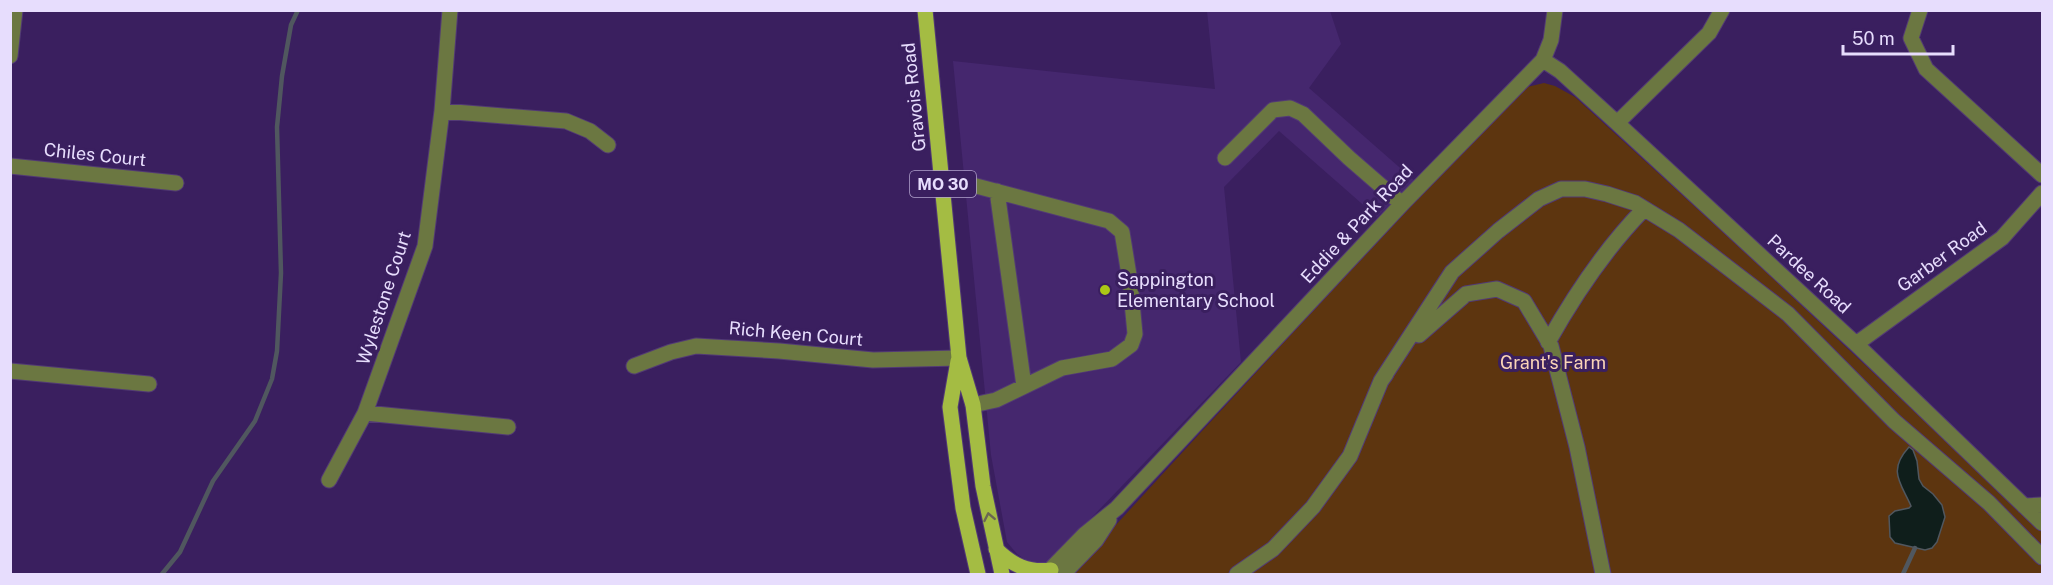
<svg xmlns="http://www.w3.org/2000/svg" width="2053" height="585" viewBox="0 0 2053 585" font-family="'Public Sans',sans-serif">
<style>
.built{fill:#45276e}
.green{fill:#5d350f}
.water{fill:#0f1e1b;stroke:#50575f;stroke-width:1.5}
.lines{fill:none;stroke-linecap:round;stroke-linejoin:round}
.stream{stroke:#50575f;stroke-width:4.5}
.minor-casing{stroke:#523a75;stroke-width:17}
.major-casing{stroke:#523a75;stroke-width:17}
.minor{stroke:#6b7741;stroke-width:15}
.major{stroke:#a4bc43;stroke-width:15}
.oneway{stroke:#6a6652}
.poi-dot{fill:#abc716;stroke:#3a1f5f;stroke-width:2}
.labels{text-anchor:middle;stroke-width:6;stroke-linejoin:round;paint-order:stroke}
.shield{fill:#3a1f5f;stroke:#b3a4ce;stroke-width:1.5}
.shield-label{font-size:16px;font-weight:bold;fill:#e7ddfd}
.street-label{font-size:18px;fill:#e7ddfd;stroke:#3a1f5f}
.poi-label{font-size:18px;fill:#e7ddfd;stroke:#3a1f5f;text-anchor:start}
.park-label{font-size:18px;fill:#fad4b7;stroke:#3a1f5f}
</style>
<rect width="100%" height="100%" fill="#3a1f5f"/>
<path class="built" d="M 1207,11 L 1330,11 L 1341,44 L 1309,88 L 1415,181 L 1377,217 L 1279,131 L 1224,187 L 1241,362 L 1048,563 L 1030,563 L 1017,554 L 1007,542 L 991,455 L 953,61 L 1215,89 Z"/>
<path class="green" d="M 1544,83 L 1555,86 L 1575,97 L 1748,255 L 2042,531 L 2042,574 L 1071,574 C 1219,412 1367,251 1519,93 L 1527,87 Z"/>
<path class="water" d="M 1909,447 L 1913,450 L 1917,461 L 1919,479 L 1923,486 L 1933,494 L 1942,505 L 1945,517 L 1937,542 L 1932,548 L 1925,550 L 1895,543 L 1890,537 L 1889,516 L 1895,511 L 1909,508 L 1911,506 C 1901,483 1887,471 1909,447 Z"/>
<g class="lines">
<path class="stream" d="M 162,574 L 180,552 L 213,481 L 255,421 L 272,379 L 277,351 L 281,273 L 277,127 L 282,76 L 291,25 L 298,10
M 1903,574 L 1915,548"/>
<g class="minor-casing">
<path id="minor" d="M 1920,10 L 1911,38 L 1926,69 L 2042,175
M 10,56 L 15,10
M 1543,60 L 1560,71 L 1617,123 L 1856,344 L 2042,523
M 442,111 L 566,121 L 590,131 L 608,145
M 1617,123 L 1709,33 L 1722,10
M 1225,158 L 1273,110 L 1290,108 L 1303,114 L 1349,158 L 1402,204
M 10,166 L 176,183
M 942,177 L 1109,221 L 1122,232 L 1130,281 L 1135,334 L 1131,345 L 1112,359 L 1062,368 L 996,400 L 973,405
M 997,191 L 1024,386
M 1419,335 L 1466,294 L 1497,289 L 1524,301 L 1551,346 L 1577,447 L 1603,574
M 1548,342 C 1575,294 1606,248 1644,209
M 1856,344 L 2002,238 L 2042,193
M 634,366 L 671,352 L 696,346 L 779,351 L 873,360 L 959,358
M 10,371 L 149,384
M 1381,381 L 1452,272 L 1498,231 L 1539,199 L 1561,189 L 1585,189 L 1607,194 L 1635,203 L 1679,230 L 1788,314 L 1894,421 L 1989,503 L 2042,557
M 365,413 L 508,427
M 329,480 L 365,413 L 425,246 L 442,111 L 450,10
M 2024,506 L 2042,505
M 1046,574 L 1085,534 L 1117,508 L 1402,204 L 1543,60 L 1551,40 L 1555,10
M 1063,574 L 1096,540 L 1109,520
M 1237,574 L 1273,549 L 1313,507 L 1350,456 L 1381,381 L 1386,374"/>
</g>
<g class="major-casing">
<path id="major" d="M 925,10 L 959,358 L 973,405 L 983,486 L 1002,574
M 958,361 L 950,407 L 963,508 L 978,574
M 996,549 C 1012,565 1028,573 1051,570"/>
</g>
<use href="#minor" class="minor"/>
<use href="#major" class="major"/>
</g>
<defs><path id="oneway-chevron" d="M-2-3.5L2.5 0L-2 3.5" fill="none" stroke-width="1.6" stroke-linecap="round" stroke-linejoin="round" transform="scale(1.5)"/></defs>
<use class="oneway" href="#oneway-chevron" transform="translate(989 517) rotate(-101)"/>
<circle class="poi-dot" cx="1105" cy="290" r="6"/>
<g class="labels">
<rect class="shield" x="910" y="171" width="66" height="26" rx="4.5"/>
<g class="shield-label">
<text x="943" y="190">MO 30</text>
</g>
<g class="street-label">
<text transform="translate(914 97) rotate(-96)" y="6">Gravois Road</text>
<text transform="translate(95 155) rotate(6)" y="6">Chiles Court</text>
<text transform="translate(1357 224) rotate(-47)" y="6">Eddie &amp; Park Road</text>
<text transform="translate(1942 257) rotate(-36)" y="6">Garber Road</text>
<text transform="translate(1809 274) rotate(43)" y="6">Pardee Road</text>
<text transform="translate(384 298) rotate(-72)" y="6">Wylestone Court</text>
<text transform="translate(796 334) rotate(5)" y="6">Rich Keen Court</text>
</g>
<g class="poi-label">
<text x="1117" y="286">Sappington<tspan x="1117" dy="21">Elementary School</tspan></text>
</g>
<g class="park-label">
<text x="1553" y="369">Grant's Farm</text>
</g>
</g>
<rect width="2053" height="585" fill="none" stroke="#e7ddfd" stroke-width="24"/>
<path d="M1843 45v9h110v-9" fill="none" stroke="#e7ddfd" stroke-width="3"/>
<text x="1852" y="45" font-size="18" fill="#e7ddfd" stroke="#3a1f5f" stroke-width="4.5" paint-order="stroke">50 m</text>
</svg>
